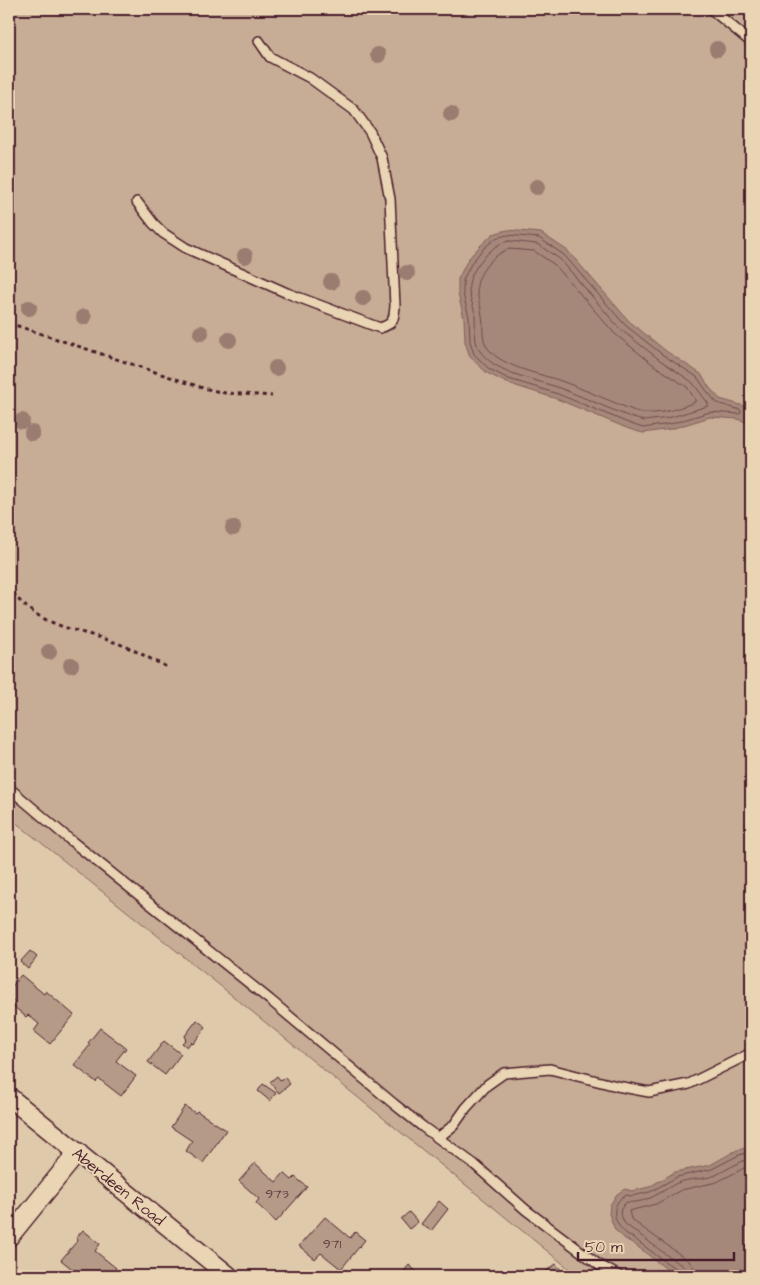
<svg xmlns="http://www.w3.org/2000/svg" width="760" height="1285" viewBox="0 0 760 1285" font-family="'Architects Daughter',sans-serif">
<style>
.green{fill:#c7ad95;stroke:#886660}
.water{fill:#a6887a;stroke:#815e5a}
.lines{fill:none;stroke-linecap:round;stroke-linejoin:round}
.shore{stroke:#6f494b;stroke-width:1}
.building{fill:#b59a87;stroke:#4a1f2b}
.lane-casing{stroke:#4a1f2b;stroke-width:12}
.street-casing{stroke:#4a1f2b;stroke-width:21}
.path{stroke:#4a1f2b;stroke-width:3;stroke-dasharray:4 4;stroke-linecap:butt}
.lane{stroke:#e9d4b3;stroke-width:9}
.street{stroke:#e9d4b3;stroke-width:18}
.tree{fill:#9b7b70}
.labels{text-anchor:middle;stroke-width:4;stroke-linejoin:round;paint-order:stroke}
.number-label{font-size:14px;fill:#653e42}
.street-label{font-size:16px;fill:#4a1f2b;stroke:#e9d4b3}
</style>
<rect width="100%" height="100%" fill="#dfc9ab"/>
<filter id="ink" filterUnits="userSpaceOnUse"><feTurbulence type="fractalNoise" baseFrequency=".02" numOctaves="2"/><feDisplacementMap in="SourceGraphic" scale="10" xChannelSelector="R" yChannelSelector="G"/><feConvolveMatrix kernelMatrix="1 2 1 2 8 2 1 2 1" color-interpolation-filters="sRGB"/></filter>
<g filter="url(#ink)">
<path class="green" d="M 9,9 L 751,9 L 751,1276 L 578,1276 L 218,984 L 9,817 Z"/>
<path class="water" d="M 507,230 L 541,233 L 568,251 L 629,321 L 666,351 L 701,374 L 709,387 L 720,399 L 751,408 L 751,424 L 738,419 L 710,417 L 671,429 L 643,433 L 629,429 L 557,399 L 507,383 L 487,373 L 470,357 L 465,342 L 464,318 L 458,294 L 458,279 L 468,259 L 481,245 L 493,234 Z
M 751,1147 L 751,1274 L 750,1276 L 681,1276 L 669,1271 L 634,1244 L 625,1239 L 615,1230 L 609,1214 L 610,1205 L 617,1194 L 625,1189 L 632,1191 L 649,1187 L 675,1172 L 710,1165 L 737,1150 Z"/>
<g class="lines">
<path class="shore" d="M 508,235 L 539,238 L 564,255 L 625,325 L 663,355 L 697,377 L 706,390 L 717,403 L 740,410 L 741,411 L 741,413 L 739,414 L 710,412 L 670,424 L 643,428 L 631,424 L 558,394 L 509,379 L 489,369 L 474,354 L 470,341 L 469,317 L 463,294 L 463,280 L 472,262 L 484,248 L 496,238 Z
M 509,241 L 537,244 L 560,259 L 620,329 L 660,360 L 692,382 L 708,403 L 708,406 L 668,418 L 644,421 L 633,418 C 609,409 586,398 562,389 C 537,379 497,375 480,351 C 473,341 476,326 475,314 C 473,304 468,294 469,284 C 471,270 487,252 498,245 C 501,243 505,242 509,241 Z
M 509,249 L 534,251 L 555,265 L 615,334 L 655,366 L 687,387 L 695,399 L 695,402 C 678,409 654,417 635,411 C 612,402 588,391 564,382 C 543,374 497,367 486,345 C 481,336 484,324 482,315 C 481,307 478,300 477,292 C 474,276 494,253 509,249 Z
M 681,1276 L 679,1270 C 665,1263 653,1252 640,1243 C 636,1239 631,1237 627,1234 C 613,1223 609,1206 625,1195 L 632,1196 L 650,1192 L 677,1177 L 712,1169 L 739,1155 L 751,1152
M 688,1276 C 687,1267 682,1265 675,1261 L 625,1224 L 620,1213 L 621,1209 L 626,1202 C 647,1204 660,1192 677,1183 C 689,1178 704,1180 716,1175 C 728,1169 738,1162 751,1158
M 695,1276 L 694,1268 L 689,1261 L 636,1223 L 631,1219 L 629,1211 L 656,1204 L 681,1190 L 717,1182 L 744,1168 L 751,1166"/>
</g>
<path class="building" d="M 30,951 L 37,957 L 28,969 L 20,962 Z
M 21,975 L 44,994 L 46,991 L 74,1015 L 50,1044 L 34,1031 L 39,1024 L 28,1015 L 26,1017 L 12,1005 L 15,1002 L 9,997 L 9,990 Z
M 197,1020 L 206,1027 L 193,1044 L 191,1042 L 187,1047 L 182,1043 L 186,1039 L 184,1037 Z
M 100,1028 L 126,1048 L 116,1061 L 136,1076 L 121,1096 L 99,1079 L 96,1082 L 74,1065 L 90,1045 L 88,1043 Z
M 164,1041 L 181,1054 L 165,1075 L 148,1062 Z
M 277,1076 L 281,1081 L 285,1078 L 290,1084 L 279,1093 L 270,1082 Z
M 263,1084 L 276,1093 L 270,1101 L 258,1091 Z
M 185,1106 L 195,1113 L 197,1111 L 226,1130 L 203,1163 L 186,1151 L 192,1141 L 171,1127 Z
M 255,1163 L 276,1182 L 284,1173 L 292,1180 L 295,1177 L 307,1187 L 276,1222 L 256,1203 L 259,1199 L 239,1181 Z
M 439,1201 L 448,1209 L 431,1231 L 421,1224 Z
M 409,1212 L 418,1222 L 409,1229 L 401,1219 Z
M 325,1217 L 350,1238 L 355,1232 L 365,1240 L 341,1269 L 321,1253 L 315,1259 L 299,1246 Z
M 83,1230 L 100,1244 L 95,1251 L 116,1268 L 109,1276 L 81,1276 L 61,1260 L 78,1240 L 76,1238 Z
M 556,1264 L 563,1272 L 558,1276 L 550,1276 L 546,1271 Z
M 409,1265 L 417,1272 L 413,1276 L 400,1276 Z"/>
<g class="lines">
<g class="lane-casing">
<path id="lane" d="M 711,9 L 751,42
M 137,202 L 153,223 L 163,233 L 186,248 L 287,293 L 380,328 C 393,324 394,320 395,306 L 390,199 L 382,158 L 370,132 L 354,110 L 310,78 L 270,57 L 259,41
M 9,788 L 69,839 L 270,1000 L 394,1104 L 423,1127 L 475,1165 L 526,1210 L 599,1265 L 619,1276
M 438,1138 L 454,1125 L 466,1108 L 487,1085 L 504,1073 L 550,1069 L 617,1086 L 649,1092 L 689,1084 L 751,1053"/>
</g>
<g class="street-casing">
<path id="street" d="M 9,1097 L 229,1276
M 9,1237 L 78,1152"/>
</g>
<path class="path" d="M 9,323 L 203,388 L 225,393 L 272,396
M 9,586 C 12,591 16,597 20,601 C 45,627 79,630 111,641 C 130,647 148,658 167,667"/>
<use href="#lane" class="lane"/>
<use href="#street" class="street"/>
</g>
<g class="tree">
<circle cx="717" cy="49" r="8"/>
<circle cx="378" cy="55" r="8"/>
<circle cx="451" cy="114" r="8"/>
<circle cx="537" cy="187" r="8"/>
<circle cx="245" cy="256" r="8"/>
<circle cx="407" cy="273" r="8"/>
<circle cx="331" cy="282" r="8"/>
<circle cx="363" cy="298" r="8"/>
<circle cx="29" cy="308" r="8"/>
<circle cx="84" cy="317" r="8"/>
<circle cx="201" cy="333" r="8"/>
<circle cx="229" cy="340" r="8"/>
<circle cx="276" cy="368" r="8"/>
<circle cx="22" cy="421" r="8"/>
<circle cx="32" cy="433" r="8"/>
<circle cx="233" cy="528" r="8"/>
<circle cx="49" cy="652" r="8"/>
<circle cx="71" cy="665" r="8"/>
</g>
</g>
<g class="labels">
<g class="number-label">
<text x="277" y="1198">973</text>
<text x="332" y="1248">971</text>
</g>
<g class="street-label">
<text transform="translate(119 1186) rotate(39)" y="6">Aberdeen Road</text>
</g>
</g>
<rect width="760" height="1285" fill="none" stroke="#e9d4b3" stroke-width="30"/>
<rect x="15" y="15" width="730" height="1255" fill="none" stroke="#4a1f2b" stroke-width="2" filter="url(#ink)"/>
<path d="M578 1252v8h156v-8" fill="none" stroke="#4a1f2b" stroke-width="2.5"/>
<text x="585" y="1252" font-size="15" fill="#4a1f2b" stroke="#e9d4b3" stroke-width="4" paint-order="stroke">50 m</text>
</svg>
